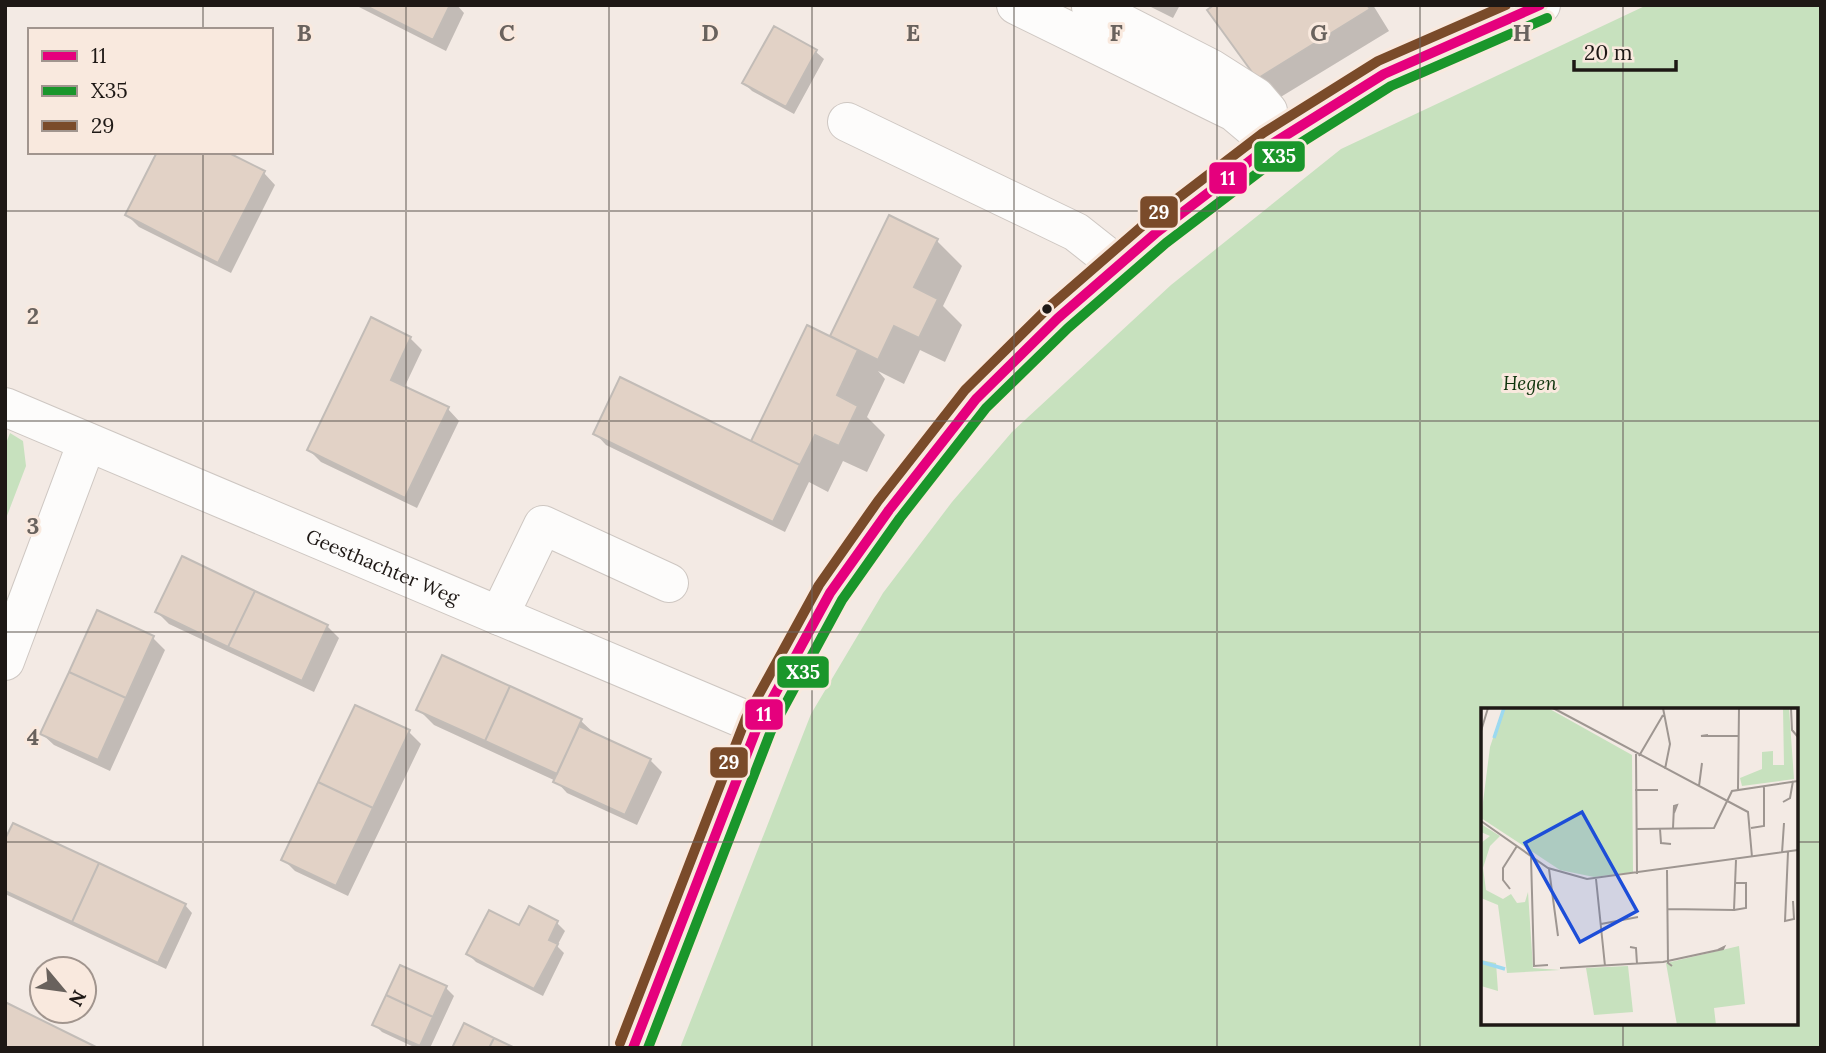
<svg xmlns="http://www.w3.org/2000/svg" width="1826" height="1053" viewBox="0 0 1826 1053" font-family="Lora,serif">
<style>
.green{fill:#c7e1be;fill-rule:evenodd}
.shadow{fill:#0003}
.building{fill:#e2d2c6;stroke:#c2bcb7;stroke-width:2}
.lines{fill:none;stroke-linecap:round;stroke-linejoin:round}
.minor-casing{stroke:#cec7c2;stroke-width:40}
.minor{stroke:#fdfcfb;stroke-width:38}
.bus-1-casing{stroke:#f9e9de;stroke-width:16}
.bus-2-casing{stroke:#f9e9de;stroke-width:16}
.bus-3-casing{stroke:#f9e9de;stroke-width:16}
.bus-1{stroke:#e5007d;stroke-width:10}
.bus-2{stroke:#1a962b;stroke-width:10}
.bus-3{stroke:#7a4b2a;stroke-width:10}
.grid{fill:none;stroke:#69625d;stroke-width:2;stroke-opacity:0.55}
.bus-dot{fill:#1e1815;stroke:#f9e9de;stroke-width:2.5}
.labels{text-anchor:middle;stroke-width:6;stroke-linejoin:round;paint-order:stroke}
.park-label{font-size:19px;font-style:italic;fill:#0e340c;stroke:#f9e9de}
.street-label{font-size:19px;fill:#1e1815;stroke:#f9e9de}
.inset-river{fill:none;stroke:#9cd9f0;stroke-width:3.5}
.inset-road{fill:none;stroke:#9e9691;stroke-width:2}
.view{fill:#1d4ed8;fill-opacity:0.15;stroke:#1d4ed8;stroke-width:3.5}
.inset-edge{fill:none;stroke:#1e1815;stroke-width:3.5}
.grid-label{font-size:23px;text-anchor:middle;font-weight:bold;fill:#69625d;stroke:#f9e9de;stroke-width:6;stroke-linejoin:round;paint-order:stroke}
.line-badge{stroke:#f9e9de;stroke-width:2.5}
.badge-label{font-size:19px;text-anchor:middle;font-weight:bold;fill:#fff}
</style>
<rect width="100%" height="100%" fill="#f3eae4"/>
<path class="green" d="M 1647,5 L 1821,5 L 1821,1048 L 680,1048 L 811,714 L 883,593 L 952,502 L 1012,432 L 1171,285 L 1341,149 ZM 1483,710 L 1796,710 L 1796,1023 L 1483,1023 Z
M 10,433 L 23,441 L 26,466 L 5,521 L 5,446 Z"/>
<path class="shadow" d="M 355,5 L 457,5 L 464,13 L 446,51 Z
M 1147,5 L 1180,5 L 1173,18 Z
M 1218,5 L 1373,5 L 1389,31 L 1279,98 L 1258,78 Z
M 774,28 L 816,52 L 824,59 L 794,114 L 752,91 L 744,83 Z
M 264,173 L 275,185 L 231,273 L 139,227 L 127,215 Z
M 890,218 L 937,241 L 962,266 L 943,306 L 962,325 L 945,362 L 920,350 L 904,384 L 878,371 L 885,379 L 867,417 L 885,435 L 867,472 L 843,461 L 828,492 L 809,482 L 785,532 L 606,445 L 595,433 L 751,443 L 808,327 L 831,339 Z
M 410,338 L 422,350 L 404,388 L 448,409 L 459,421 L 417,508 L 321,462 L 309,450 Z
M 157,612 L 327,626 L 339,638 L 314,692 L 169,624 Z
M 153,638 L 165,650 L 110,771 L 54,745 L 42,734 Z
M 418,709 L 581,721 L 596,735 L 650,760 L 662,772 L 637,825 L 567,793 L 556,781 L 434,725 Z
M 409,732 L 421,744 L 348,896 L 295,871 L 283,859 Z
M 5,843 L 185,905 L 192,913 L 166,969 L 5,894 Z
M 530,909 L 557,923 L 565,931 L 557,946 L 564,953 L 543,996 L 476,962 L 468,954 L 520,927 Z
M 446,988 L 454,996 L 430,1048 L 416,1048 L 382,1032 L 375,1025 Z"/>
<path class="building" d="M 364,5 L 450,5 L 433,40 Z
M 1214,5 L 1367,5 L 1370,9 L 1257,79 L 1207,10 Z
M 774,26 L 817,50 L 786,107 L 742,83 Z
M 157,152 L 227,152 L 265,171 L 218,263 L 125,215 Z
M 889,215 L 938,239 L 914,287 L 938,299 L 919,338 L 894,326 L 878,360 L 830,336 Z
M 371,317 L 411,337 L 391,380 L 449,407 L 405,498 L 307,450 Z
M 807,325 L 858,350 L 837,395 L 858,406 L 839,446 L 815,435 L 800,465 L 751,441 Z
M 620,377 L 800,465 L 773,522 L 593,434 Z
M 182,556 L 255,591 L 228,647 L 155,612 Z
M 255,591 L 328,625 L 302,681 L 228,647 Z
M 97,610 L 154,636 L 126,698 L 69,672 Z
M 442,655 L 510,686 L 485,741 L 416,710 Z
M 69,672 L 126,698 L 98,760 L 40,734 Z
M 510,686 L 582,719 L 557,774 L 485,741 Z
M 355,705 L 410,730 L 373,808 L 318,782 Z
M 579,726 L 651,759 L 625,815 L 553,782 Z
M 318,782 L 373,808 L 336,886 L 281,860 Z
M 13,823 L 99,863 L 72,922 L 5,891 L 5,839 Z
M 99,863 L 186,904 L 158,963 L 72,922 Z
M 529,906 L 558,921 L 549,940 L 558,944 L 534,989 L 466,954 L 489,910 L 519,925 Z
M 400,965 L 447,986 L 433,1017 L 386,995 Z
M 386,995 L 433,1017 L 420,1046 L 372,1025 Z
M 5,1002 L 98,1048 L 5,1048 Z
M 464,1023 L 494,1038 L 489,1048 L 452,1048 Z
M 494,1038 L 515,1048 L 489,1048 Z"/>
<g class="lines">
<g class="minor-casing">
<g id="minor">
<path d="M 1016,5 L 1234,112 L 1272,144"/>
<path d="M 1091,7 L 1212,69 L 1256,97 L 1268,111"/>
<path d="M 847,122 L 1076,232 L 1119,266"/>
<path id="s1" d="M 5,407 L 758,725"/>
<path d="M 499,616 L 543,525 L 669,583"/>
<path d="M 5,661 L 87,442"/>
<path d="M 633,1048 L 758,725 L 830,593 L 889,510 L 976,399 L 1058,318 L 1157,232 L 1272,144 L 1384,74 L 1541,5"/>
</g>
</g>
<use href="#minor" class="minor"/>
<g class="bus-1-casing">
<path id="bus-1" d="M 633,1048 L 758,725 L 830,593 L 889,510 L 976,399 L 1058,318 L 1157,232 L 1272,144 L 1384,74 L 1540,5"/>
</g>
<g class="bus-2-casing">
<path id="bus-2" d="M 648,1048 L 771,731 L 842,600 L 900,518 L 986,408 L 1068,328 L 1166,243 L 1280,156 L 1391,86 L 1547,18"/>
</g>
<g class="bus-3-casing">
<path id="bus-3" d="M 620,1043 L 746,718 L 819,585 L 878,501 L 965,390 L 1049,307 L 1148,221 L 1263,133 L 1378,61 L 1506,5"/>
</g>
<use href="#bus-1" class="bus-1"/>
<use href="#bus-2" class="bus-2"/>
<use href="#bus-3" class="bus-3"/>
</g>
<path class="grid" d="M 203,5 L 203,30M 406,5 L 406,1048M 609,5 L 609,1048M 812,5 L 812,1048M 1014,5 L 1014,1048M 1217,5 L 1217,1048M 1420,5 L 1420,1048M 1623,5 L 1623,710M 203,152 L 203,1048M 5,211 L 1821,211M 5,421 L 1821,421M 5,632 L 1821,632M 5,842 L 1483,842M 1796,842 L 1821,842M 1623,1023 L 1623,1048"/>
<circle class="bus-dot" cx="1047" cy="309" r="6"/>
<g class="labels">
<g class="park-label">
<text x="1530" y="390">Hegen</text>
</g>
<g class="street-label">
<text dy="7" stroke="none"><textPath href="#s1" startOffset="410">Geesthachter Weg</textPath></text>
</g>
</g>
<g transform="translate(1481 708)">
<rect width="317" height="317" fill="#f3eae4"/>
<path d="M 22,0 L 67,0 L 151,47 L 152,164 L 113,169 L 79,162 L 0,110 L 9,39 ZM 302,0 L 308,0 L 313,71 L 261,78 L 259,70 L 281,61 L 281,44 L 292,43 L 292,57 L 303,57 ZM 0,116 L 19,128 L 9,138 L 2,160 L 5,182 L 22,191 L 30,186 L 36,195 L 44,194 L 47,184 L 52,260 L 79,262 L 26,265 L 17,197 L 0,190 L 0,135 L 9,128 L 0,124 ZM 258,238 L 264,296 L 233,300 L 235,317 L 196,317 L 185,255 ZM 0,252 L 15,255 L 17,283 L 0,278 ZM 147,258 L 152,304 L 113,307 L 105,260 Z" fill="#c7e1be"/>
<path class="inset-river" d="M 13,30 L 23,0M 0,254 L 24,261"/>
<path class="inset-road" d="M 72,0 L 267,104 L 271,149M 182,0 L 189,36 L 184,61M 310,0 L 311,22 L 317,29M 0,23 L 7,0M 227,27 L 220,28 L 257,28M 155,46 L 156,166M 158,48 L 182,7M 218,78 L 221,55M 257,81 L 258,0M 154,82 L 177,82M 302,94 L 309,90 L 312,73M 0,113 L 67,160 L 106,171 L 317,142M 192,120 L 193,98 L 196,97 L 193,105M 270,120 L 283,118 L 283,78M 155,121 L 233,120 L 251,83 L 317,73M 179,121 L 180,135 L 190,136M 307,144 L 304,213 L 313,211 L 312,193M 301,145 L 303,115M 50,149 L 53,258 L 67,257M 68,161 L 77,228M 186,162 L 187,255 L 191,258M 115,171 L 124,258M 26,177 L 29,181 L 22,172 L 22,160 L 36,138M 187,201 L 253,202 L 255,152M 253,202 L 265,200 L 265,175 L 254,175M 120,216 L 157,209M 149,239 L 155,240 L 156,256M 79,260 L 182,254 L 242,241 L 243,239 L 237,242"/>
<path class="view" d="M 101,104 L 156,203 L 99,234 L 44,135 Z"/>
<rect width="317" height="317" class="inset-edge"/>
</g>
<g class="grid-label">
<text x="304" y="41">B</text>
<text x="507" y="41">C</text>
<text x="710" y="41">D</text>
<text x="913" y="41">E</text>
<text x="1116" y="41">F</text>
<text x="1319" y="41">G</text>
<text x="1522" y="41">H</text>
<text x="33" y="324">2</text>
<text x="33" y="534">3</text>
<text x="33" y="745">4</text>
</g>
<g class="line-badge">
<rect x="1253" y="140" width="53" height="33" rx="7" fill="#1a962b"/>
<rect x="1208" y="161" width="40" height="34" rx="7" fill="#e5007d"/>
<rect x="1139" y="195" width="40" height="34" rx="7" fill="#7a4b2a"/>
<rect x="776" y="655" width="54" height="34" rx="7" fill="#1a962b"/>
<rect x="744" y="698" width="40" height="33" rx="7" fill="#e5007d"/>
<rect x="709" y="746" width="40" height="33" rx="7" fill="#7a4b2a"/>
</g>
<g class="badge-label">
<text x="1279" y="163">X35</text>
<text x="1228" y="185">11</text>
<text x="1159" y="219">29</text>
<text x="803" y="679">X35</text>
<text x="764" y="721">11</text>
<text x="729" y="769">29</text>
</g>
<rect width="1826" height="1053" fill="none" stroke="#1e1815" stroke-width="14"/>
<rect x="28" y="28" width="245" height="126" fill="#f9e9de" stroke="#a1958e" stroke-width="2"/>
<rect x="42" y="51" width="35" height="10" fill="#e5007d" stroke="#a1958e" stroke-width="2"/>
<text x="91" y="63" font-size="21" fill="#1e1815">11</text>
<rect x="42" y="86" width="35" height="10" fill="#1a962b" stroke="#a1958e" stroke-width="2"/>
<text x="91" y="98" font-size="21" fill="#1e1815">X35</text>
<rect x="42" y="121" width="35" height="10" fill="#7a4b2a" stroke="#a1958e" stroke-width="2"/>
<text x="91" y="133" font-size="21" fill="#1e1815">29</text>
<g transform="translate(63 990) rotate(119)"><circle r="33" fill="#f9e9de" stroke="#a1958e" stroke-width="2"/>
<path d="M0-5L12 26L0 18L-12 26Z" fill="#69625d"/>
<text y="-10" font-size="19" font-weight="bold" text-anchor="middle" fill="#1e1815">N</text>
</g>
<path d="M1574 60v10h102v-10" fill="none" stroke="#1e1815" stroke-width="3.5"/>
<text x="1584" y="60" font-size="21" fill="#1e1815" stroke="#f9e9de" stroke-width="5" paint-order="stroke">20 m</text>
</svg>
